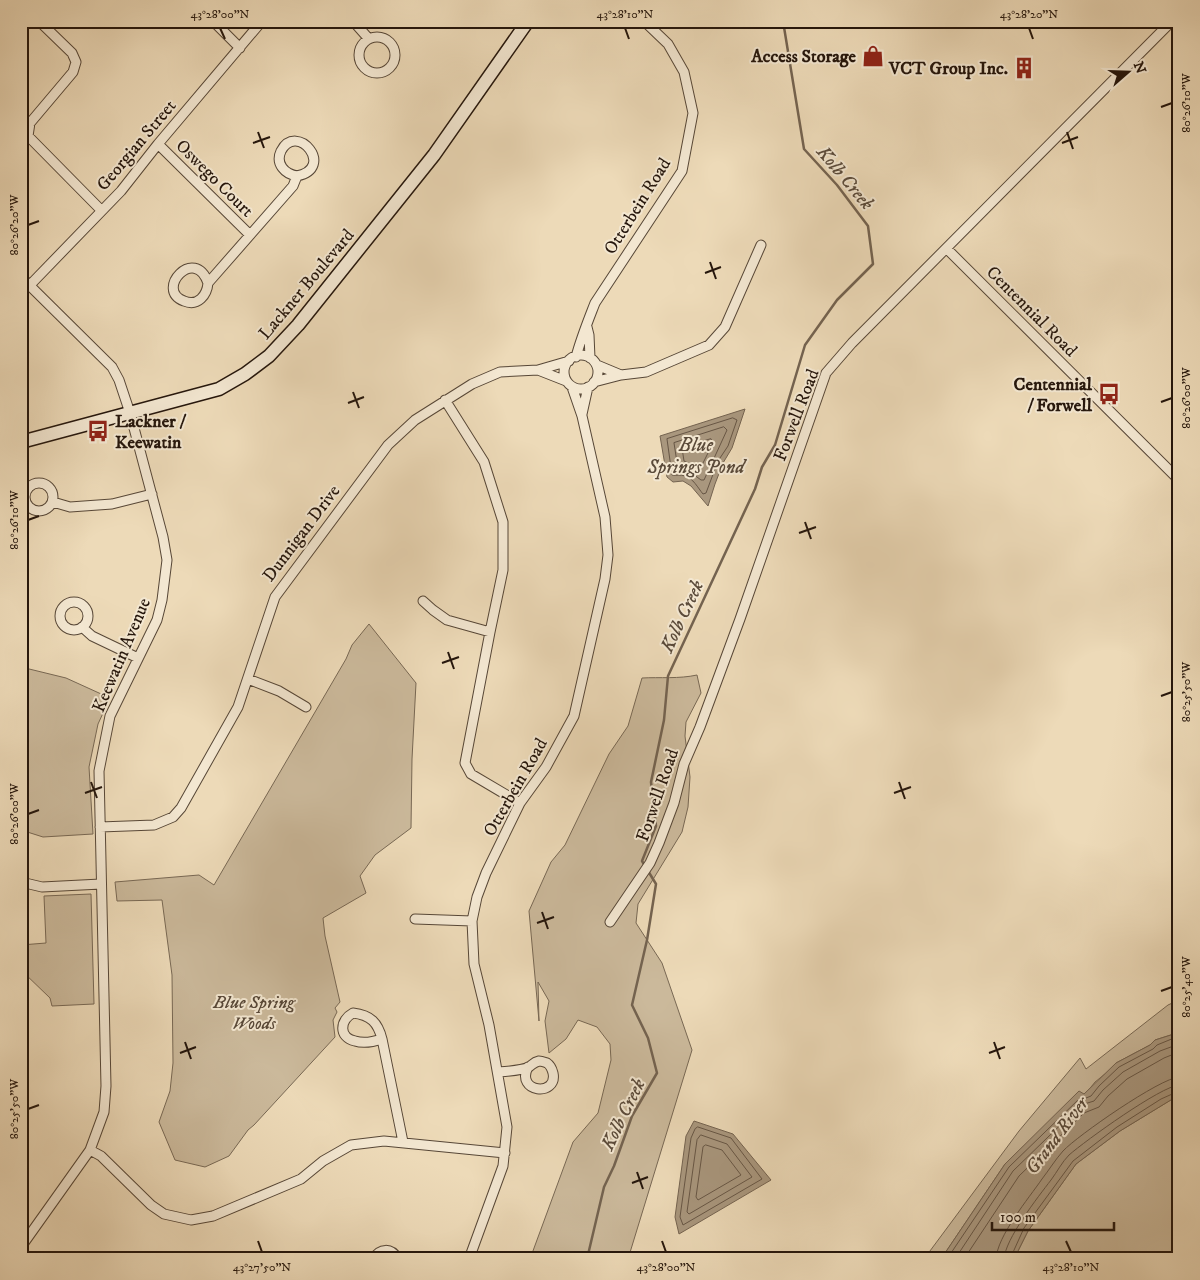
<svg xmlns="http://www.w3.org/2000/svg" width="1200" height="1280" viewBox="0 0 1200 1280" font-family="'IM FELL DW Pica',serif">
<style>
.green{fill:#cbb99b;stroke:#786854}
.water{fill:#a9977e;stroke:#746350}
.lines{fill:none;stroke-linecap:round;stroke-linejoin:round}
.shore{stroke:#675645;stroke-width:1}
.stream{stroke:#746350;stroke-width:2.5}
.minor-casing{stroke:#574737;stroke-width:11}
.secondary-casing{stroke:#25160c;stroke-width:15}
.minor{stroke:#f3e7d1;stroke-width:9}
.secondary{stroke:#f3e7d1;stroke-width:12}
.ticks{fill:none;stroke:#25160c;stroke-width:2}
.labels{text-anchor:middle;stroke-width:4;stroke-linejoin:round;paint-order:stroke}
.poi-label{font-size:18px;font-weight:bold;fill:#25160c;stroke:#f3e7d1;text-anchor:end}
.street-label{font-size:18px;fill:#25160c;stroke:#f3e7d1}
.park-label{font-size:18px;font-style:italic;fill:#574737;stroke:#f3e7d1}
.water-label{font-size:19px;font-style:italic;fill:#5a4a3a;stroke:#f3e7d1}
.neatline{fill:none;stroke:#25160c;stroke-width:2}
.ticks-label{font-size:12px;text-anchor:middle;fill:#25160c}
</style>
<rect width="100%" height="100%" fill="#eddab8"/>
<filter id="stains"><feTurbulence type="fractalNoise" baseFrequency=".004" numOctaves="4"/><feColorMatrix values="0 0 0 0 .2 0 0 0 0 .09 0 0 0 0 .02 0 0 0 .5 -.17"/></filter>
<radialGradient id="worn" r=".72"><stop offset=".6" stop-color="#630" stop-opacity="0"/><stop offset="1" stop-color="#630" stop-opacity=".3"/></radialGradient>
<path class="green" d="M 369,624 L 416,683 L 412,759 L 411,828 L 375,855 L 360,876 L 366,893 L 323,918 L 325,936 L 340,1002 L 335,1008 L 337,1012 L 333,1020 L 335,1037 L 254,1125 L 248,1130 L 229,1156 L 205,1167 L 175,1160 L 159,1122 L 170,1091 L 173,1063 L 172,975 L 162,900 L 117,901 L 115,882 L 199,875 L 214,885 L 346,659 L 352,645 Z
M 21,667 L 66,678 L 110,698 L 98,724 L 89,767 L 93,834 L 43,837 L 21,830 Z
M 697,675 L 701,693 L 686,722 L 685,736 L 690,777 L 688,807 L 682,832 L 638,904 L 636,923 L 662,963 L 692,1050 L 628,1259 L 530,1259 L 573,1142 L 598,1113 L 611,1060 L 610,1044 L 597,1027 L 578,1020 L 566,1039 L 549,1053 L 545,1021 L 549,1001 L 538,982 L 539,1021 L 529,911 L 551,862 L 565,845 L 609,754 L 628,726 L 642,678 C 660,677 679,679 697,675 Z
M 91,894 L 94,1004 L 52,1006 L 50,998 L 21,970 L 21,945 L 46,943 L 44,896 Z
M 1179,1000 L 1179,1029 L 1174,1034 L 1155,1040 L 1150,1045 L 1116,1063 L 1110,1070 L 1095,1082 L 1087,1092 L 1042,1129 L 1005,1164 L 941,1259 L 924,1259 L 1019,1131 L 1080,1058 L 1086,1069 L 1168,1005 Z
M 1179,1095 L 1179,1259 L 1014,1259 L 1028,1231 L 1076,1164 L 1120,1131 Z"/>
<path class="water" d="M 745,409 L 732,448 L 723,463 L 715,484 L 708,506 L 691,486 L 683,481 L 673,482 L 667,477 L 660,436 Z
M 1179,1029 L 1179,1095 L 1120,1131 L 1076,1164 L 1028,1231 L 1014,1259 L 941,1259 L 1005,1164 L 1079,1091 L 1084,1094 L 1116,1063 L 1150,1045 L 1155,1040 L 1174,1034 Z
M 694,1121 L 733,1134 L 771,1180 L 679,1234 L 675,1217 L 686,1136 Z"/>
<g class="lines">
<path class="shore" d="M 733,418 L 737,420 L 728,446 L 718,461 L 706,493 L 703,494 C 698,488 693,478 685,476 C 680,474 677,476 672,475 L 667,439 Z
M 724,427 L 727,430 L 704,480 L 701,480 L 689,471 L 678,469 L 674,443 Z
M 711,439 L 713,443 L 701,467 L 698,468 L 684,461 L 682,448 Z
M 698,1127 L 731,1138 L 762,1179 L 683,1225 L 680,1217 L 691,1138 L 695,1129 Z
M 701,1135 L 727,1144 L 752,1177 L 689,1214 L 687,1212 L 697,1140 Z
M 706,1145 L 722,1150 L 741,1175 L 698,1200 L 696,1197 L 703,1147 Z
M 947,1259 L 1009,1167 L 1079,1099 L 1086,1098 L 1091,1096 L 1099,1086 L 1119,1067 L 1153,1049 L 1157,1045 L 1179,1036
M 955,1259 L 1013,1171 L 1081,1105 L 1094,1101 L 1103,1090 L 1123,1072 L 1160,1051 L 1179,1044
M 964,1259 L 1019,1176 L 1084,1113 L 1099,1107 L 1108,1096 L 1127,1079 L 1164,1058 L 1179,1052
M 996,1259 C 997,1236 1029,1198 1042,1179 C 1049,1170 1055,1160 1063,1151 C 1077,1136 1160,1078 1179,1077
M 1004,1259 C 1005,1239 1038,1197 1051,1180 C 1057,1172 1062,1162 1069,1155 C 1085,1141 1161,1086 1179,1085
M 1010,1259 L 1024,1228 L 1073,1161 L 1117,1127 L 1161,1099 L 1179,1091"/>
<path class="stream" d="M 587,1259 L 604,1187 L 614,1166 L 632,1116 L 657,1073 L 648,1038 L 632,1005 L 647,940 L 656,884 L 642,861 L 656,826 L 651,782 L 664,720 L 668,676 L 755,489 L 762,467 L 775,445 L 805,345 L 837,300 L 873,264 L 868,226 L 837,185 L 804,149 L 783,21"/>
<g class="minor-casing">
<path id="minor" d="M 39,21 L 72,53 L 76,62 L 73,72 L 30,123 L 28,136 L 101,210
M 213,21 L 240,48
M 353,21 L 369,39
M359 55a18 18 0 1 1 36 0a18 18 0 1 1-36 0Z
M 158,144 L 250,235
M 947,249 L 1179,480
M 21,277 L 112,367 L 119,380 L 130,413 L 163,537 L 167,560 L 162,600 L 157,620 L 110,716 L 99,771 L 106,1086 L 104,1112 L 90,1150 L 21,1247
M 208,283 C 195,245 154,290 184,301 C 198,307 207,295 208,283 L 293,186 L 297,176 C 336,168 297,121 281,151 C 275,164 285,174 297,176
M 30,285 L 121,191 L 158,144 L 262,21
M 587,327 L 589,335 L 590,358
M564 372a17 17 0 1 1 34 0a17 17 0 1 1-34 0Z
M 576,357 C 581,338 588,321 595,303 L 682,171 L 693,113 L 684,72 L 668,44 L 644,21
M 597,365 L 621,375
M 538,370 L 566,381
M 594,382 L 621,375 L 646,372 L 709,345 L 725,327 L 761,245
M 445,400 L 484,462 L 503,522 L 503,570 L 490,632 L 465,763 L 471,774 L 520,803
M 582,414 L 588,387
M25 497a14 14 0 1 1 28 0a14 14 0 1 1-28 0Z
M 53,502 L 70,507 L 112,504 L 152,494
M 423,601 L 433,610 L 447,620 L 490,632
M60 616a14 14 0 1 1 28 0a14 14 0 1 1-28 0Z
M 82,627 L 92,636 L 138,658
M 248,679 L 279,691 L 306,707
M 100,827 L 154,825 L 173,817 L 181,808 L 238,707 L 275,597 L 388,445 L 415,420 L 472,384 L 500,372 L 538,370 L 569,361
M 21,882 L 42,887 L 101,884
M 415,919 L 472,921
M 610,922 L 650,863 L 659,843 L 674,803 L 684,764 L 700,727 L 740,619 L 826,373 L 852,343 L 1172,21
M 353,1013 C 371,1015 378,1023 382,1039 C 373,1042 364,1044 355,1041 C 338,1037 340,1020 353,1013 Z
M 382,1039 L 403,1142
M 498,1072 C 507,1071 521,1071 529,1067 C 533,1064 534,1062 539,1061 C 542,1061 544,1062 547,1063 C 550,1065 552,1069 553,1073 C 558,1097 515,1093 528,1067
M 90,1150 L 101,1156 L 151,1205 L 164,1214 L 191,1220 L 213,1216 L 301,1179 L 323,1161 L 351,1145 L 384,1141 L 505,1153
M 373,1259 C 380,1248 391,1247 398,1259
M 469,1259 L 503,1166 L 507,1127 L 489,1025 L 474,964 L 472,921 L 477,897 L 486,873 L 520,803 L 546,767 L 574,716 L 605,579 L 608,555 L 605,517 L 582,416 L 572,387"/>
</g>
<g class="secondary-casing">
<path id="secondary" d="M 21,442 L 219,389 L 245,374 L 269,356 L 298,325 L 434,155 L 528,21"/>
</g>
<use href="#minor" class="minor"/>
<use href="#secondary" class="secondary"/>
</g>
<path class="ticks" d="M 220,28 L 225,39M 625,28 L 629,39M 1029,28 L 1033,39M 1161,107 L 1172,103M 258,132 L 264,148M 1067,132 L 1073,149M 253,143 L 270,137M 1062,143 L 1078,137M 28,225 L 39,221M 710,262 L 716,279M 705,273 L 721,267M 353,392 L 359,408M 1161,402 L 1172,398M 348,403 L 364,397M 28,520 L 39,516M 805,522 L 811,539M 799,533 L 816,527M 448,652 L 454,669M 442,663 L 459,657M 1161,696 L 1172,692M 91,782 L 97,798M 899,782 L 905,799M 85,793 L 102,787M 894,793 L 911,787M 28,814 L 39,810M 542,912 L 548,929M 537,923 L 554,917M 1161,991 L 1172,987M 185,1042 L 191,1059M 994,1042 L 1000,1059M 180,1053 L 196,1047M 989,1053 L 1005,1047M 28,1109 L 39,1105M 637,1172 L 643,1189M 632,1183 L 648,1177M 258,1241 L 262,1252M 662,1241 L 666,1252M 1066,1241 L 1071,1252"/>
<defs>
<g id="shop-bare" transform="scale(1.725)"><path d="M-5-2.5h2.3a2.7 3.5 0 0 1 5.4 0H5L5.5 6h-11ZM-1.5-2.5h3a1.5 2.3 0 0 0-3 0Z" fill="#8f2418" stroke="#f3e7d1" stroke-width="2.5" paint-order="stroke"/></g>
<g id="building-bare" transform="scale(1.725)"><path d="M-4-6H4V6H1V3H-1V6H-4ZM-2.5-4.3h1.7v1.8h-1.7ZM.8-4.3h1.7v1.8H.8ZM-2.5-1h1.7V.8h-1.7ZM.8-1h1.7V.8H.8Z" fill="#8f2418" stroke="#f3e7d1" stroke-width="2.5" paint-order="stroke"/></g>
<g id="bus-bare" transform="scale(1.725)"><path d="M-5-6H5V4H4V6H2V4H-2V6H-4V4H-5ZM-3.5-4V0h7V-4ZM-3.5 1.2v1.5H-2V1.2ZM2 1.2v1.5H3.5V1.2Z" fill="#8f2418" stroke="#f3e7d1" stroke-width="2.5" paint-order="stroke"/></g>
</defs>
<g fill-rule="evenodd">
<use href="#shop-bare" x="873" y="56"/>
<use href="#building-bare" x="1024" y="68"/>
<use href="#bus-bare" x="1109" y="394"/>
<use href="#bus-bare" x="98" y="431"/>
</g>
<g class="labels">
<g class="poi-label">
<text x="856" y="62">Access Storage</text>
<text x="1008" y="74">VCT Group Inc.</text>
<text x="1092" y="390">Centennial<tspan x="1092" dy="21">/ Forwell</tspan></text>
<text x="115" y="427" text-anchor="start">Lackner /<tspan x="115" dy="21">Keewatin</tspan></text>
</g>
<g class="street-label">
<text transform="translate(136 145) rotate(-50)" y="6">Georgian Street</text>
<text transform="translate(215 178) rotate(45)" y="6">Oswego Court</text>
<text transform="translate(637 206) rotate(-58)" y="6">Otterbein Road</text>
<text transform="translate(306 284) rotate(-50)" y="6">Lackner Boulevard</text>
<text transform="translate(1032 311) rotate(45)" y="6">Centennial Road</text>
<text transform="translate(796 415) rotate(-69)" y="6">Forwell Road</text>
<text transform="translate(301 533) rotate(-53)" y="6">Dunnigan Drive</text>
<text transform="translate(121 655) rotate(-67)" y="6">Keewatin Avenue</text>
<text transform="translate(515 787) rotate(-60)" y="6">Otterbein Road</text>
<text transform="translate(657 795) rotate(-71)" y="6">Forwell Road</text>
</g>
<g class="park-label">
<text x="254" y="1008">Blue Spring<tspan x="254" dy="21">Woods</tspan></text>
</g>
<g class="water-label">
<text transform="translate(846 177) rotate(50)" y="7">Kolb Creek</text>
<text x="696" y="451">Blue<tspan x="696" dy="22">Springs Pond</tspan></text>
<text transform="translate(681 616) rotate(-65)" y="7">Kolb Creek</text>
<text transform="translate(622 1114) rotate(-64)" y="7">Kolb Creek</text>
<text transform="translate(1056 1135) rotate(-53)" y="7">Grand River</text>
</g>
</g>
<rect width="1200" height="1280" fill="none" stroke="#eddab8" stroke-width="55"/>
<g transform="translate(1128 72) rotate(70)" stroke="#f3e7d1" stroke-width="4" paint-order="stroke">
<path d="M0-4L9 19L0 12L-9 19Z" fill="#25160c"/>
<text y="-8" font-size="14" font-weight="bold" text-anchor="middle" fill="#25160c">N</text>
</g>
<path d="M992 1222v8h122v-8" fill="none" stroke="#25160c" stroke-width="2.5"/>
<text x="1000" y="1222" font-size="15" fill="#25160c" stroke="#f3e7d1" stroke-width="4" paint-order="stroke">100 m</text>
<rect x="28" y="28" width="1144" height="1224" class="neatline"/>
<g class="ticks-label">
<text x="220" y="18">43°28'00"N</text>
<text x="625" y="18">43°28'10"N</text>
<text x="1029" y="18">43°28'20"N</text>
<text transform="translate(1186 103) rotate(-90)" y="4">80°26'10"W</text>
<text transform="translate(14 225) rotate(-90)" y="4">80°26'20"W</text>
<text transform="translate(1186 398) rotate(-90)" y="4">80°26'00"W</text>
<text transform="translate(14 520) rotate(-90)" y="4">80°26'10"W</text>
<text transform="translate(1186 692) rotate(-90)" y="4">80°25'50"W</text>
<text transform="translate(14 814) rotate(-90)" y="4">80°26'00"W</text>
<text transform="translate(1186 987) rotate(-90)" y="4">80°25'40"W</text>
<text transform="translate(14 1109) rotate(-90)" y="4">80°25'50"W</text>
<text x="262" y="1271">43°27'50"N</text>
<text x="666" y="1271">43°28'00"N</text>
<text x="1071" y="1271">43°28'10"N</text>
</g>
<rect width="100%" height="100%" filter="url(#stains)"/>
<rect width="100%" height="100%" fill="url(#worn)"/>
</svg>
